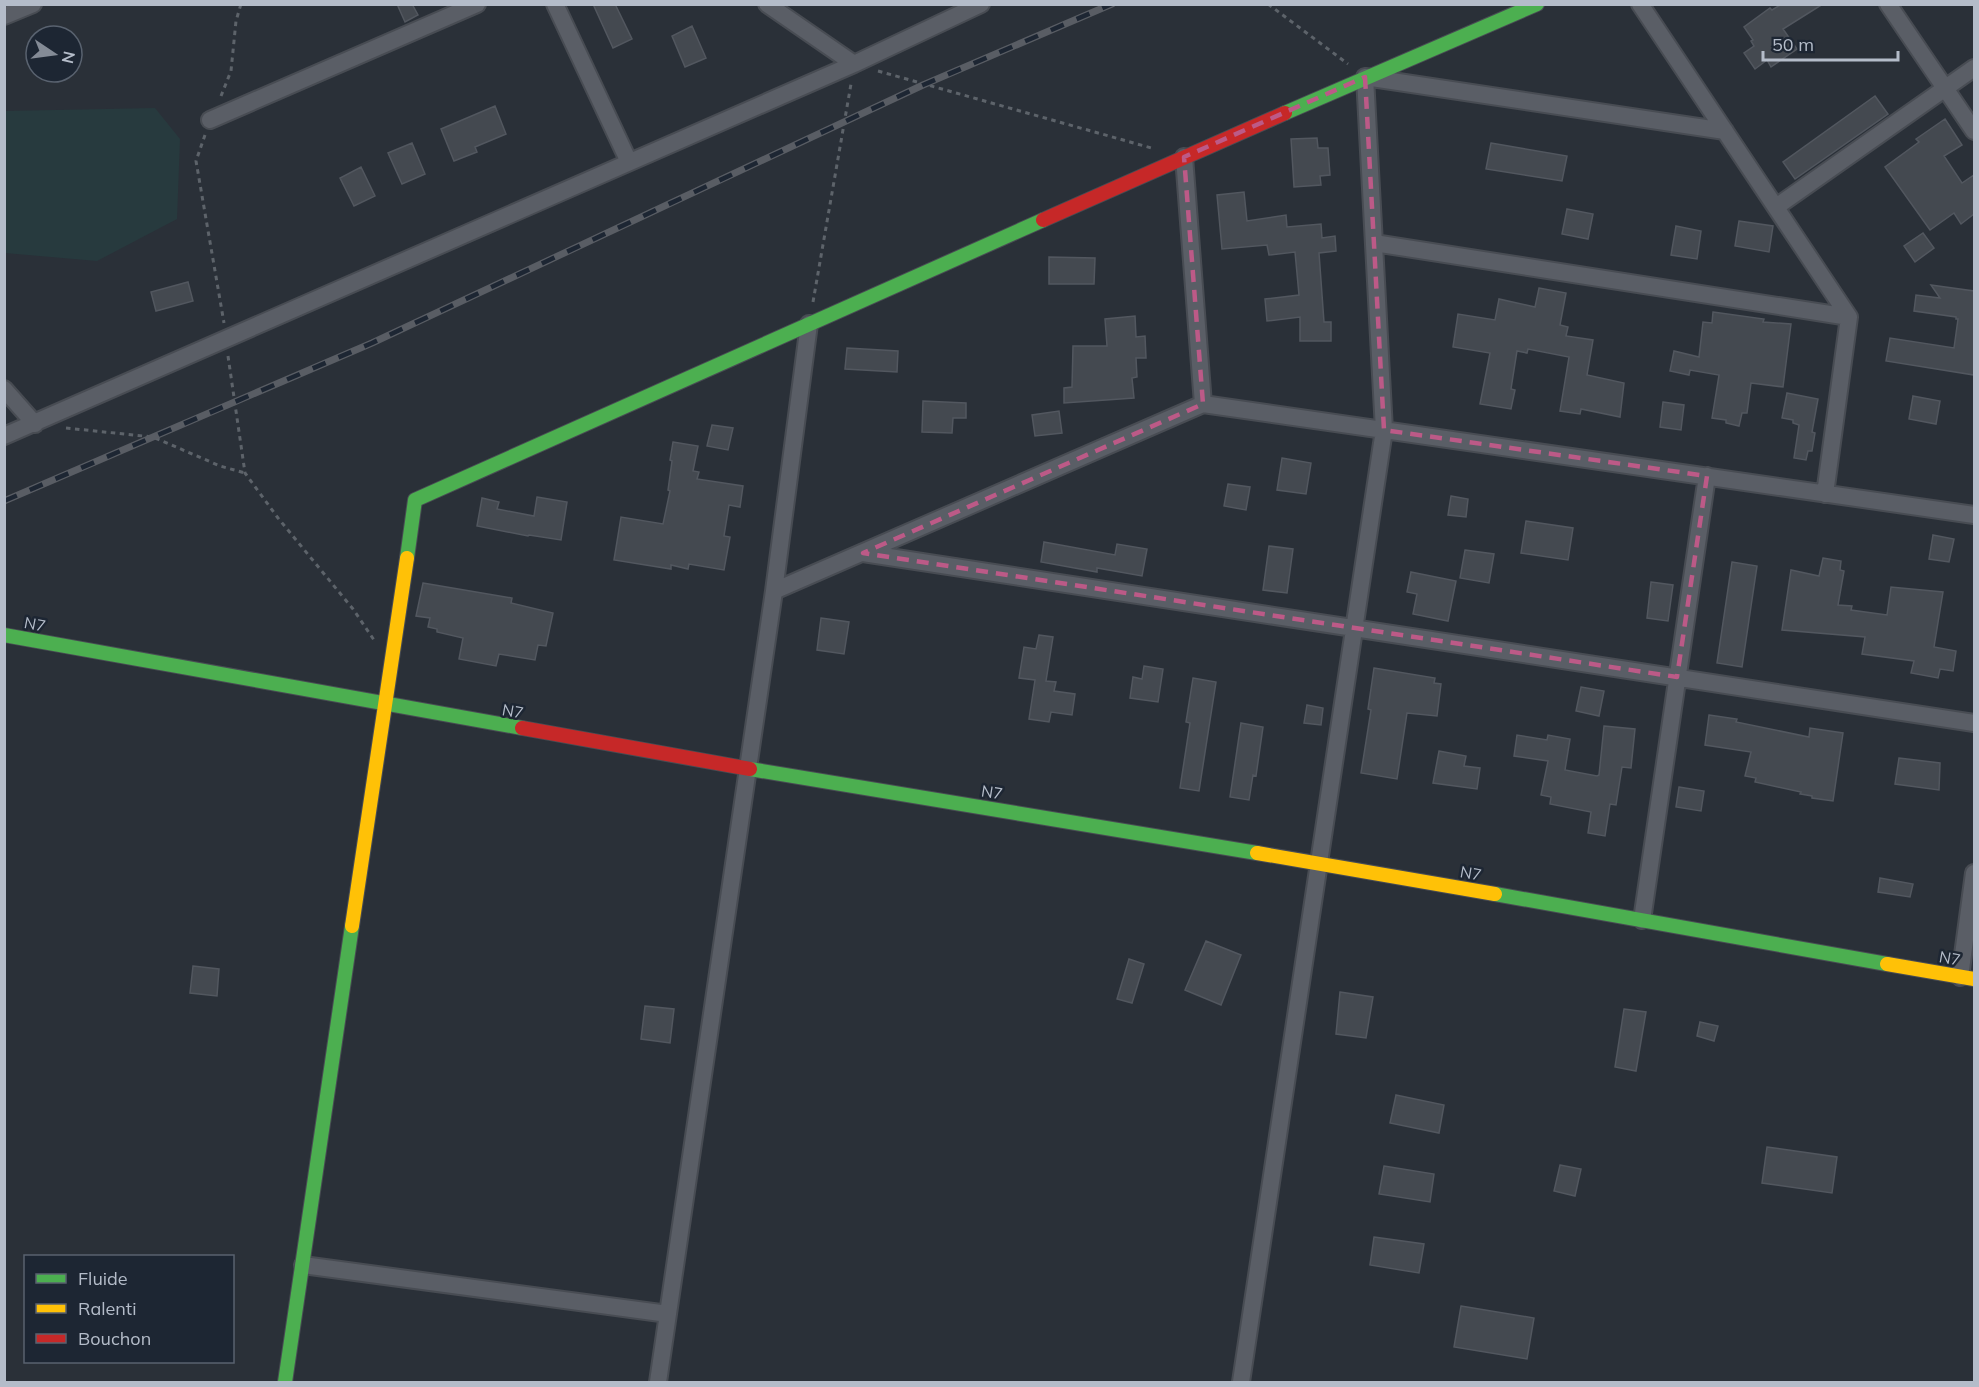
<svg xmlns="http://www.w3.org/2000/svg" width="1979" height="1387" viewBox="0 0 1979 1387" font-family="Mulish,sans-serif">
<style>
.green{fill:#273a3e}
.building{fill:#444950;stroke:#52575f;stroke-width:1.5}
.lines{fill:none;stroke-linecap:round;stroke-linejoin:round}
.street-casing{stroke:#484c53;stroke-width:20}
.fast-casing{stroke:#484c53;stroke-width:16}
.slow-casing{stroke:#484c53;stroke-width:16}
.jam-casing{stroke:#484c53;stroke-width:16}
.path{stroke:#5d636a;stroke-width:3;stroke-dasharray:4.5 4.5;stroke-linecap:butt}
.street{stroke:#5a5e66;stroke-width:16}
.fast{stroke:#4caf50;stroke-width:14}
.slow{stroke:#ffc107;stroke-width:14}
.jam{stroke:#c62828;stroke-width:14}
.rail-casing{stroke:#595d64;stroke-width:7}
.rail{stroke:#1d2633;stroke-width:4.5;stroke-dasharray:14;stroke-linecap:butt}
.marked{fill:none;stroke:#bc5a87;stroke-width:4.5;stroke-dasharray:12 8;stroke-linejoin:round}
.labels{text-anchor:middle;stroke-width:5;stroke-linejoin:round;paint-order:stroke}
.street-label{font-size:16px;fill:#b4bcc9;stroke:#1d2633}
</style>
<rect width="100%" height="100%" fill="#2a3038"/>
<path class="green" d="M 155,108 L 180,139 L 177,219 L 97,261 L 5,253 L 5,111 Z"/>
<path class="building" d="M 397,4 L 412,4 L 418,15 L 405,22 Z
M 593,4 L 615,4 L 632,39 L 613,48 Z
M 1782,4 L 1823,4 L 1783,29 L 1797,49 L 1771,67 L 1767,60 L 1755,69 L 1744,53 L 1754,46 L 1751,41 L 1753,40 L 1744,27 L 1770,8 L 1772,10 Z
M 692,26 L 706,58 L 685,67 L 672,36 Z
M 1875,96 L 1888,114 L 1795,179 L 1783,162 Z
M 495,106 L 506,134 L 475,147 L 477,152 L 454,161 L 441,129 Z
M 1945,119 L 1962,145 L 1944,156 L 1962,183 L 1974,175 L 1974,214 L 1961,224 L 1954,213 L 1930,230 L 1885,167 L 1919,142 L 1916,139 Z
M 1317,138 L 1318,148 L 1328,148 L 1330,175 L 1320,176 L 1321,185 L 1294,187 L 1291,139 Z
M 412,143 L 425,174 L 402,184 L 388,153 Z
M 1491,143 L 1567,156 L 1562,181 L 1486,169 Z
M 361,167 L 375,196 L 354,206 L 340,178 Z
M 1244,192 L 1247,221 L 1286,215 L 1287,227 L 1321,224 L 1322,238 L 1335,236 L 1336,251 L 1319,253 L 1324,322 L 1331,322 L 1331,341 L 1300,341 L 1300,317 L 1267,321 L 1265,299 L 1299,295 L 1295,252 L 1269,255 L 1267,245 L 1222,249 L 1217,195 Z
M 1567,209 L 1593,214 L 1588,239 L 1562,234 Z
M 1739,221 L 1773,226 L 1769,252 L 1735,246 Z
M 1676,226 L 1701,231 L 1697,259 L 1671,255 Z
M 1923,233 L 1934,248 L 1915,262 L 1904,246 Z
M 1049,257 L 1095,258 L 1094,284 L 1049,284 Z
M 188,282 L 193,301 L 156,311 L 151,292 Z
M 1931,285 L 1974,291 L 1974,375 L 1886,361 L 1890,338 L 1954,348 L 1958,319 L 1956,319 L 1956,317 L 1914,311 L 1916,295 L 1940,298 Z
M 1539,288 L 1566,293 L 1560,325 L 1568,327 L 1566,336 L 1593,340 L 1587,375 L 1624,383 L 1620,417 L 1581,409 L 1580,414 L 1560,411 L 1569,357 L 1528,349 L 1527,353 L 1517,351 L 1511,389 L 1515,390 L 1511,409 L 1480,404 L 1490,353 L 1453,347 L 1458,314 L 1495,320 L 1499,299 L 1535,307 Z
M 1713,312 L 1764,319 L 1763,322 L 1791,324 L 1783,387 L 1751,383 L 1747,413 L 1742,413 L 1739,426 L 1726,423 L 1726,420 L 1712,418 L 1719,375 L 1690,370 L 1689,375 L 1670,371 L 1674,351 L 1699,357 L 1703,322 L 1712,323 Z
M 1135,316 L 1136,337 L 1145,336 L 1146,358 L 1136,358 L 1137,377 L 1132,378 L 1134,398 L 1064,403 L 1064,388 L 1072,387 L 1073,346 L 1107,346 L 1105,319 Z
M 847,348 L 898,351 L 897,372 L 845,369 Z
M 1787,393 L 1818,399 L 1812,432 L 1815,433 L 1812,451 L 1808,451 L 1806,460 L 1794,458 L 1799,425 L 1793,423 L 1793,420 L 1782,418 Z
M 1913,396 L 1940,401 L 1936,424 L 1909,419 Z
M 923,401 L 966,403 L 966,418 L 953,418 L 952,433 L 922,432 Z
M 1663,402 L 1684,405 L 1681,430 L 1660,427 Z
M 1059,411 L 1062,433 L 1035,436 L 1032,415 Z
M 712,425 L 733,428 L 728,450 L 707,446 Z
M 673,442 L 698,446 L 693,471 L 699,472 L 697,479 L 743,486 L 740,507 L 729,505 L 724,536 L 730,537 L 724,570 L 689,564 L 688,569 L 671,565 L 671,569 L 614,560 L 621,517 L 663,524 L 670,491 L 668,490 L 672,461 L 670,460 Z
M 1282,458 L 1311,463 L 1306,494 L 1277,490 Z
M 1228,484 L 1250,487 L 1246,510 L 1224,506 Z
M 1451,496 L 1468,499 L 1466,517 L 1448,515 Z
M 537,497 L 567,502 L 561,540 L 529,535 L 528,536 L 477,526 L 482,498 L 499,502 L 497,509 L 534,516 Z
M 1526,521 L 1573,528 L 1568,560 L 1521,553 Z
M 1933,535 L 1954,539 L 1949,562 L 1929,559 Z
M 1044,542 L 1115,555 L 1117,544 L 1147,549 L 1142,576 L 1097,568 L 1097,572 L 1041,562 Z
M 1269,546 L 1293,549 L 1287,593 L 1263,590 Z
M 1465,550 L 1494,554 L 1489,583 L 1460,578 Z
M 1823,558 L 1841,561 L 1840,570 L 1844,571 L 1838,605 L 1852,606 L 1851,610 L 1887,615 L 1891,587 L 1943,592 L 1934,647 L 1956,651 L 1953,671 L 1940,669 L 1938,678 L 1911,673 L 1914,661 L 1862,654 L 1865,637 L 1782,630 L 1791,570 L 1819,576 Z
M 1732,562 L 1757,566 L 1742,667 L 1717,663 Z
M 1411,572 L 1456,581 L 1448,621 L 1413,614 L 1417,594 L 1407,592 Z
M 1651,582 L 1673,585 L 1668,621 L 1647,618 Z
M 423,583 L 512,598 L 511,603 L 553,613 L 546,646 L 538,645 L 535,660 L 499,654 L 496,666 L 459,659 L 463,638 L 437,632 L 437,629 L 428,627 L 430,618 L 416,616 Z
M 821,618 L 849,622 L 844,654 L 817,650 Z
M 1039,635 L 1053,637 L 1046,681 L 1056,682 L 1054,691 L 1075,694 L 1072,715 L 1051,712 L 1049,722 L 1029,719 L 1035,680 L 1019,678 L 1024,647 L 1036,649 Z
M 1144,666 L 1163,669 L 1158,702 L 1130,698 L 1133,677 L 1142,679 Z
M 1374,668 L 1435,678 L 1434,683 L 1441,684 L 1437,716 L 1407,713 L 1397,779 L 1361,773 L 1371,710 L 1368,709 Z
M 1193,678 L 1216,682 L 1199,791 L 1180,788 L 1190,723 L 1186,722 Z
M 1581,687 L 1604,691 L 1599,716 L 1576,711 Z
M 1307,705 L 1323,708 L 1321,725 L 1304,723 Z
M 1709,715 L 1737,719 L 1736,722 L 1809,737 L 1810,728 L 1843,733 L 1833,801 L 1812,798 L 1812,796 L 1800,794 L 1801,792 L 1755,782 L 1756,778 L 1745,776 L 1751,752 L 1705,745 Z
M 1241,723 L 1263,727 L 1256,776 L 1253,775 L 1249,800 L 1230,797 Z
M 1604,726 L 1635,729 L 1631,768 L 1622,767 L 1616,805 L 1610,804 L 1605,836 L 1588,833 L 1591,812 L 1550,804 L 1551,797 L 1541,795 L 1548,761 L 1514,756 L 1517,735 L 1547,740 L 1548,735 L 1570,739 L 1565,770 L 1597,776 L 1599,775 Z
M 1439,751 L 1466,756 L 1464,766 L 1480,768 L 1477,789 L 1433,783 Z
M 1899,758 L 1940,763 L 1939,790 L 1895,784 Z
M 1679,787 L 1704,791 L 1701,811 L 1676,807 Z
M 1880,878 L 1913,884 L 1910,897 L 1878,892 Z
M 1206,941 L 1241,955 L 1221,1005 L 1185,990 Z
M 1129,959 L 1144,964 L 1132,1003 L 1117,999 Z
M 193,966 L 219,969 L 217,996 L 190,993 Z
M 1340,992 L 1373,997 L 1366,1038 L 1336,1034 Z
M 645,1006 L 674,1009 L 670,1043 L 641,1039 Z
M 1624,1009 L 1646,1012 L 1636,1071 L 1615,1067 Z
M 1700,1022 L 1718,1026 L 1714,1041 L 1697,1036 Z
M 1396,1095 L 1444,1105 L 1439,1133 L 1390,1123 Z
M 1767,1147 L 1837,1157 L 1832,1193 L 1762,1183 Z
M 1560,1165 L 1581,1169 L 1575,1196 L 1554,1191 Z
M 1384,1166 L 1434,1174 L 1430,1202 L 1379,1194 Z
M 1374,1237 L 1424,1244 L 1419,1273 L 1370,1265 Z
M 1461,1306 L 1534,1318 L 1527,1359 L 1454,1347 Z"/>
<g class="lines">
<g class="street-casing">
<path id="street" d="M 555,4 L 629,162
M 767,4 L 854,64
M 1640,4 L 1849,317 L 1825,494
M 1888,4 L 1974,131
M 4,16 L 33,4
M 210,120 L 477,4
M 1184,157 L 1203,404
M 1776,207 L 1974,68
M 1374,243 L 1849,317
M 4,389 L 35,424
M 4,436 L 854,64 L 981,4
M 863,553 L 1974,723
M 774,591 L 1203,404 L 1974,515
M 1642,920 L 1707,476
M 1960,977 L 1974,873
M 303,1265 L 668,1314
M 658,1382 L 774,591 L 809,324
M 1241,1382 L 1384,430 L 1365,77 L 1725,131"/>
</g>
<g class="fast-casing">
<path id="fast" d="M 1285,113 L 1537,4
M 407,558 L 415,500 L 1043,220
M 4,635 L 522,728
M 750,769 L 1257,853
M 1495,894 L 1887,964
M 285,1382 L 352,926"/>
</g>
<g class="slow-casing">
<path id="slow" d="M 1257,853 L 1495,894
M 352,926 L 407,558
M 1887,964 L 1974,979"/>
</g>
<g class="jam-casing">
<path id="jam" d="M 1043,220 L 1285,113
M 522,728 L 750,769"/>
</g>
<path class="path" d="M 1268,4 L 1348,64
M 878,71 L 1155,149
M 221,96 L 231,71 L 236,21 L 241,4
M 205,135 L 196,161 L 224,323
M 813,302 L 851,84
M 228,356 L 245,473 L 278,518 L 353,609 L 374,640
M 66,428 L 153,437 L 220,466 L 245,473"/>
<use href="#street" class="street"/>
<use href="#fast" class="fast"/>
<use href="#slow" class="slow"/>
<use href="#jam" class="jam"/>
<g class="rail-casing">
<path id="rail" d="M 4,501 L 372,343 L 923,85 L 1112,4"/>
</g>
<use href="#rail" class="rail"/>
</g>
<path class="marked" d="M 1365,77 L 1384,430 L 1707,476 L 1677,677 L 863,553 L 1203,404 L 1184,157 Z"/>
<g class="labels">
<g class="street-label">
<text transform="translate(35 624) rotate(11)" y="6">N7</text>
<text transform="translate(513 711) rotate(10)" y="6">N7</text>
<text transform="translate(992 792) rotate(9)" y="6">N7</text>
<text transform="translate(1471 873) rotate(10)" y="6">N7</text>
<text transform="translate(1950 958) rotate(10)" y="6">N7</text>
</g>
</g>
<rect width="1979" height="1387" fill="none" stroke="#b4bcc9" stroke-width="12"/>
<rect x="24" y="1255" width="210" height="108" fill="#1d2633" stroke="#59626f" stroke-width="1.5"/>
<rect x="36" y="1274" width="30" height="9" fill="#4caf50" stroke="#59626f" stroke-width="1.5"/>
<text x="78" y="1285" font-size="18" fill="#b4bcc9">Fluide</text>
<rect x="36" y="1304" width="30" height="9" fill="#ffc107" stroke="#59626f" stroke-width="1.5"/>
<text x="78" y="1315" font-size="18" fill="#b4bcc9">Ralenti</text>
<rect x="36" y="1334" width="30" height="9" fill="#c62828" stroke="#59626f" stroke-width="1.5"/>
<text x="78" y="1345" font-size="18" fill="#b4bcc9">Bouchon</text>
<g transform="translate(54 54) rotate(103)"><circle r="28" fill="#1d2633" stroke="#59626f" stroke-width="1.5"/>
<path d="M0-4.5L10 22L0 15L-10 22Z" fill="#848b96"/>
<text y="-9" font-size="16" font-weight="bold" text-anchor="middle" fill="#b4bcc9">N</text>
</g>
<path d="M1763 51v9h135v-9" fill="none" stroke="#b4bcc9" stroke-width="3"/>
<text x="1772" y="51" font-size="18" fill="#b4bcc9" stroke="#1d2633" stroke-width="4.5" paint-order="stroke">50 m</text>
</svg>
